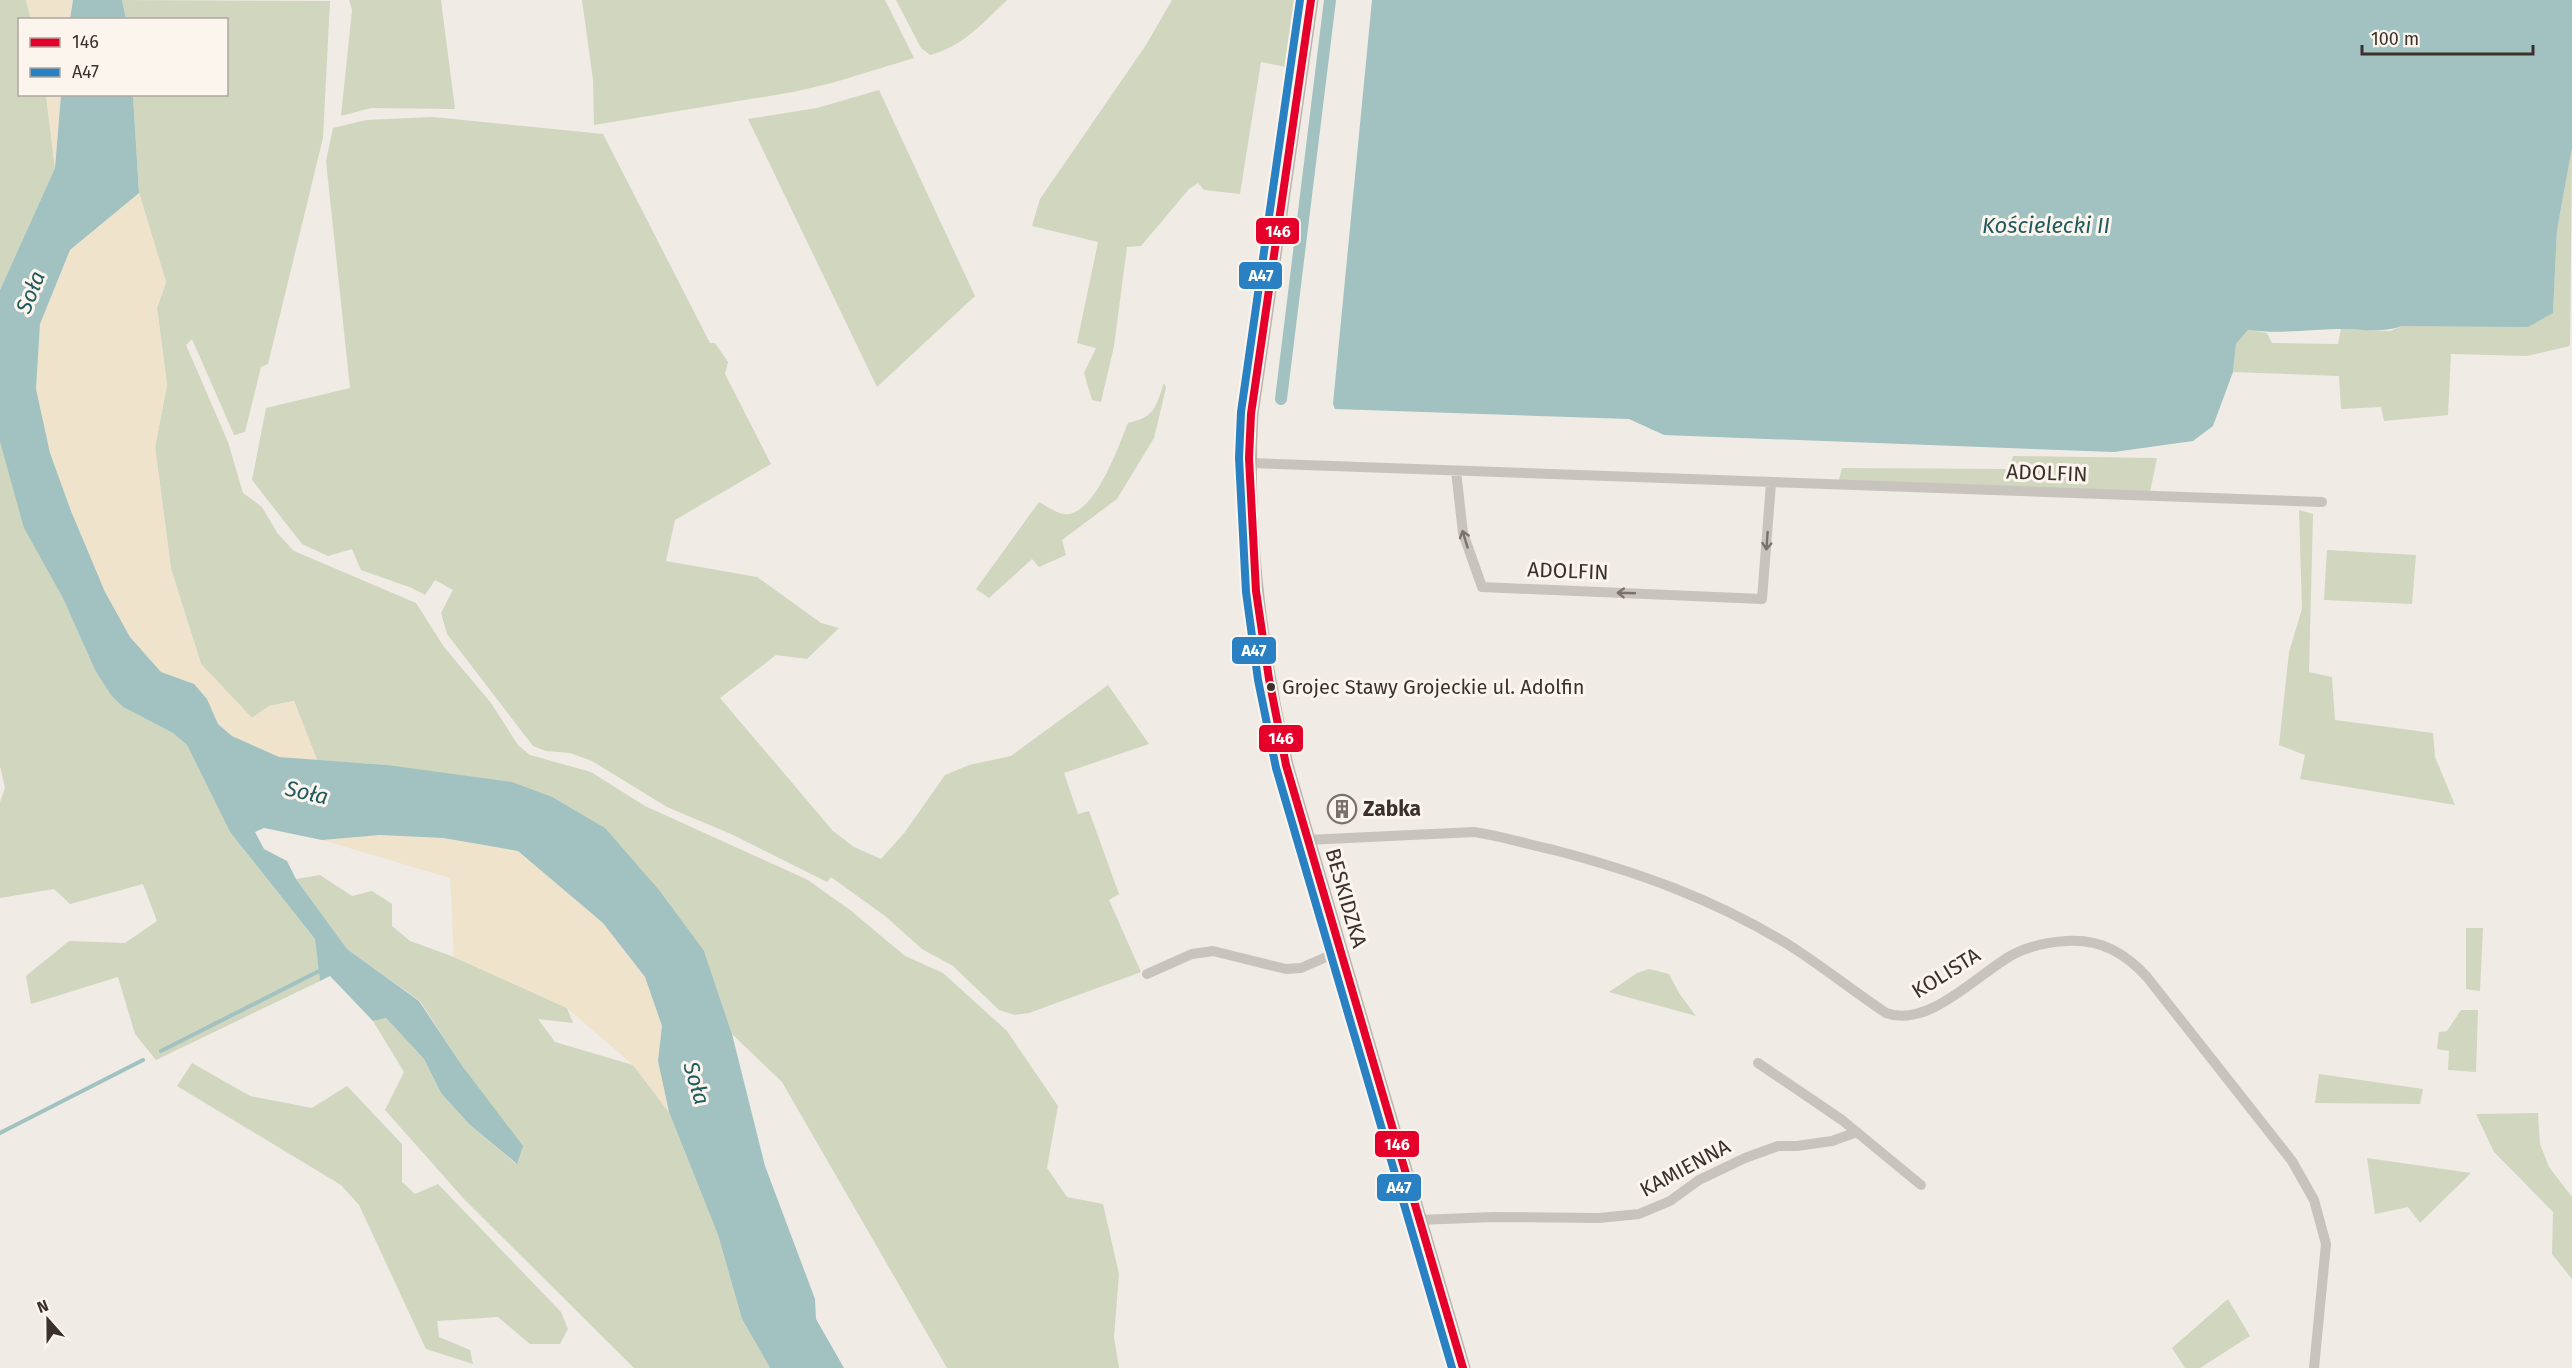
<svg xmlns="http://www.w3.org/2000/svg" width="2572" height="1368" viewBox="0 0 2572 1368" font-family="'Fira Sans',sans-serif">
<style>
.green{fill:#d1d6bf}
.sand{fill:#efe3cc}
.water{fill:#a1c2c1}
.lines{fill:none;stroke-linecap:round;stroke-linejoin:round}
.stream{stroke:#a1c2c1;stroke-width:4}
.canal{stroke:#a1c2c1;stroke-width:12}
.street{stroke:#c9c3be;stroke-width:10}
.secondary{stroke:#bab3ae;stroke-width:15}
.bus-1-casing{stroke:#fbf5ee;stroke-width:12}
.bus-2-casing{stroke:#fbf5ee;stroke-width:12}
.bus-1{stroke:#e4002b;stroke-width:8}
.bus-2{stroke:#2980c2;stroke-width:8}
.oneway{stroke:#7b726d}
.bus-dot{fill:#3b302b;stroke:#fbf5ee;stroke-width:2}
.labels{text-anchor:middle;stroke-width:6;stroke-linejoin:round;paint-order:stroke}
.bus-label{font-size:20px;fill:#3b302b;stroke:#fbf5ee;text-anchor:start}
.street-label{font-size:21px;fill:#3b302b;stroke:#fbf5ee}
.poi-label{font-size:21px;font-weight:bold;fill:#3b302b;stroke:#fbf5ee;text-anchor:start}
.water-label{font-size:22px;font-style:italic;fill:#1f5a5e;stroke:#fbf5ee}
.line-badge{stroke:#fbf5ee;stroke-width:2}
.badge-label{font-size:16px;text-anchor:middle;font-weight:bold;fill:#fff}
</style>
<rect width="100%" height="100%" fill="#f0ebe5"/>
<path class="green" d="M 0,0 L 26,0 L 31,19 L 20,20 L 20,94 L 46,95 L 55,168 L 0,290 Z
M 122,0 L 330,1 L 323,138 L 268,364 L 261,367 L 245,432 L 234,435 L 192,339 L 186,345 L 228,442 L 243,493 L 262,507 L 278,534 L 294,551 L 416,603 L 444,647 L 491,703 L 518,745 L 530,755 L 591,772 L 645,806 L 808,880 L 850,910 L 905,956 L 943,973 L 1007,1031 L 1058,1106 L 1047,1168 L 1067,1197 L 1103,1204 L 1119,1274 L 1114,1337 L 1119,1368 L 947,1368 L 782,1082 L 732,1034 L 704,951 L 387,765 L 317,760 L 294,701 L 269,706 L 252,718 L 201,664 L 171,569 L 155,447 L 167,385 L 157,308 L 166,282 L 139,193 L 133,95 L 226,94 L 226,20 L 126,19 Z
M 349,0 L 441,0 L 455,109 L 371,108 L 341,116 L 352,10 Z
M 582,0 L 885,0 L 914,58 L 832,83 L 793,92 L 594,125 L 593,80 Z
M 896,0 L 1007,0 C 984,22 962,47 930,55 L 921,48 Z
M 1172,0 L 1304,0 L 1295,69 L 1261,62 L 1240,194 L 1204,190 L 1198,183 L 1189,189 L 1141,246 L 1127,247 L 1114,346 L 1101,402 L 1092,400 L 1084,373 L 1096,348 L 1077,343 L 1098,242 L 1032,226 L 1040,199 L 1146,45 Z
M 879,90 L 975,296 L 877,387 L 748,119 L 817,108 Z
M 433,117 L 603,134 L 710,343 L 715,343 L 728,362 L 725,374 L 771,464 L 675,520 L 666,561 L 757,577 L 821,623 L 839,628 L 807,659 L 776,655 L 720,698 L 833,831 L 854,847 L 881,859 L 905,832 L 945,775 L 969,765 L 1011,756 L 1108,685 L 1149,744 L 1064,773 L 1078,814 L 1089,811 L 1119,894 L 1109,900 L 1141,972 L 1029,1013 L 1015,1015 L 999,1010 L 953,966 L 922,949 L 885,916 L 831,877 L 827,882 L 731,834 L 667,807 L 592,761 L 570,753 L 546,751 L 533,746 L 447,634 L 441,613 L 453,590 L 435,580 L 425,595 L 412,588 L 361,570 L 352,549 L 328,556 L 302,544 L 252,480 L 266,408 L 350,388 L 326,161 L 333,128 L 366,120 Z
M 2572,148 L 2570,346 L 2527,356 L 2451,354 L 2448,415 L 2384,421 L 2381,407 L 2341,409 L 2339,376 L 2233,372 L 2236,344 L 2248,330 L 2267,333 L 2272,343 L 2338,344 L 2341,329 L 2390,331 L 2402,326 L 2553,313 L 2557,229 Z
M 1164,383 L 1166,388 L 1154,438 L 1117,499 L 1062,540 L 1066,555 L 1039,567 L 1032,559 L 989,598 L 976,589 L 1039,502 C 1047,506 1060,516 1069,514 C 1097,509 1118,447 1128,423 C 1155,417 1155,408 1164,383 Z
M 0,442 L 9,473 L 95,670 L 123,707 L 173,733 L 187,745 L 230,832 L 315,939 L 320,981 L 156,1060 L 135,1034 L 118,977 L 31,1004 L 26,976 L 69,941 L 125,943 L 157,921 L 143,884 L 70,904 L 54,889 L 0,898 L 0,802 L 5,788 L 0,766 Z
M 2013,456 L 2157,458 L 2150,492 L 1839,480 L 1842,468 L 2009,469 Z
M 2299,510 L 2313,514 L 2309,672 L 2332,677 L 2335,720 L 2433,733 L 2435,757 L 2455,805 L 2300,779 L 2305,755 L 2279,745 L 2289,652 L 2302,609 Z
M 2327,550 L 2416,555 L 2412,604 L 2324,600 Z
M 320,875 L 352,896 L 372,891 L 392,904 L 392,926 L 410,941 L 454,957 L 567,1008 L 573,1023 L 538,1019 L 555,1042 L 633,1065 L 669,1112 L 718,1235 L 742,1319 L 770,1368 L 634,1368 L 464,1199 L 385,1110 L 404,1072 L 373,1021 L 386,1018 L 424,1059 L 441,1093 L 469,1124 L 516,1164 L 463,1067 L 420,1001 L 347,949 L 296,879 Z
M 2466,928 L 2483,928 L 2480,991 L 2466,989 Z
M 1649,969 L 1669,974 L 1679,993 L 1696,1016 L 1609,992 L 1637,973 Z
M 2461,1010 L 2478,1010 L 2476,1072 L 2448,1070 L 2449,1051 L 2437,1049 L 2439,1032 L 2447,1031 Z
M 192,1063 L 250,1096 L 312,1108 L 347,1086 L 402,1144 L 402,1182 L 415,1194 L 438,1184 L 561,1312 L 568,1329 L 560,1344 L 530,1344 L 498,1317 L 437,1321 L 439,1337 L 470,1350 L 473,1364 L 426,1349 L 359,1205 L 341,1185 L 177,1086 Z
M 2319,1074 L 2423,1089 L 2420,1104 L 2315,1103 Z
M 2538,1113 L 2540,1144 L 2549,1167 L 2572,1197 L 2572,1279 L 2552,1254 L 2553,1212 L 2494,1152 L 2476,1114 Z
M 2367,1158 L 2471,1173 L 2420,1223 L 2408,1207 L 2375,1214 Z
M 2228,1299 L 2250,1336 L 2200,1368 L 2185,1368 L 2172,1348 Z"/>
<path class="sand" d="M 26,0 L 73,0 L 70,19 L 31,19 Z
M 46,95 L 61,95 L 55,168 Z
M 139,193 L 166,282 L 157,308 L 167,385 L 155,447 L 171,569 L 201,664 L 252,718 L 269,706 L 294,701 L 317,760 L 279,757 L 232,736 L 218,724 L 207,699 L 194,684 L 161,672 L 130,637 L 105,592 L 71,511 L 50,453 L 36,389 L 40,324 L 70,250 Z
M 380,835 L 443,838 L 518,851 L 603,923 L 645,977 L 662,1026 L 658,1061 L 669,1112 L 633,1065 L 567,1008 L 454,957 L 450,878 L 322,840 Z"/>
<path class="water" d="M 73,0 L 122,0 L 126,19 L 70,19 Z
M 1372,0 L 2572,0 L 2572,148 L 2557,230 L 2553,313 L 2528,327 L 2402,326 C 2382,334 2359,328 2337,329 C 2308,330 2278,334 2248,330 L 2236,344 L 2233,372 L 2213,426 L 2193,441 L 2114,452 L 1664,435 L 1629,419 L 1335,409 L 1333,404 Z
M 61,95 L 133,95 L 139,193 L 70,250 L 40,324 L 36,389 L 50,453 L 71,511 L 105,592 L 130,637 L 161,672 L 194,684 L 207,699 L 218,724 L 232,736 L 279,757 L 387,765 L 512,782 L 552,797 L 605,828 L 659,890 L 704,951 L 732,1034 L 765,1166 L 815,1299 L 816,1319 L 844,1368 L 770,1368 L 742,1319 L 718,1235 L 669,1112 L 658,1061 L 662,1026 L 645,977 L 603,923 L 518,851 L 443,838 L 380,835 L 322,840 L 264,828 L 255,832 L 264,849 L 287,861 L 296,879 L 347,949 L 419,1001 L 463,1067 L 523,1146 L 517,1164 L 469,1124 L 441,1093 L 424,1059 L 386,1018 L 373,1021 L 330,976 L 320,981 L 315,939 L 230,832 L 187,745 L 173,733 L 123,707 L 111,695 L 95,670 L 63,598 L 24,528 L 0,442 L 0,290 L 55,168 Z"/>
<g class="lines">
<path class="stream" d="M 161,1051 L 321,970
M 0,1133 L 143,1060"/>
<path class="canal" d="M 1281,399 L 1330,0"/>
<path class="street" d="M 1248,463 L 2322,502
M 1456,471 L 1463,533 L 1482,587 L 1762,599 L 1771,483
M 1307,840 L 1474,832 C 1501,836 1527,844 1554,850 C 1638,872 1714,899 1789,945 C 1822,966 1853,991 1886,1013 C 1929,1029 1978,973 2014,954 C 2030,946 2049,942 2067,941 C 2101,939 2125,953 2147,977 L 2292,1161 L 2314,1200 L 2326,1244 L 2314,1368
M 1147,974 L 1192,954 L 1213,951 L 1286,969 L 1301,968 L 1340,951
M 1758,1063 L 1842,1120 L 1921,1185
M 1419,1220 L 1493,1217 L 1599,1218 L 1639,1214 L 1670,1201 L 1699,1180 L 1745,1158 L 1778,1146 L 1797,1146 L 1832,1141 L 1857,1132"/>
<path class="secondary" d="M 1311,0 L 1251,414 C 1244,531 1260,651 1286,765 L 1463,1368"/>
<g class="bus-1-casing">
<path id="bus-1" d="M 1311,0 L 1251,414 L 1249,458 L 1256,591 L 1269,679 L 1286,765 L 1463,1368"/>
</g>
<g class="bus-2-casing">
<path id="bus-2" d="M 1300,0 L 1241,412 L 1239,458 L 1246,592 L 1258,680 L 1276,768 L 1452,1368"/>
</g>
<use href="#bus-1" class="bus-1"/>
<use href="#bus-2" class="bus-2"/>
</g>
<defs><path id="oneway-shaft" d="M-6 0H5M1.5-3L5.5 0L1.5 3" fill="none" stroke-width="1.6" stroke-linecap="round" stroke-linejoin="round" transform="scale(1.5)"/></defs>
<g class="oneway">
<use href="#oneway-shaft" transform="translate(1465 539) rotate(-107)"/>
<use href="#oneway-shaft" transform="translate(1767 541) rotate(94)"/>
<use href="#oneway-shaft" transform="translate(1626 593) rotate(-178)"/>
</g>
<defs>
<g id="building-ring" transform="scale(1.5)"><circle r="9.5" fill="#fbf5ee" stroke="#7a716c" stroke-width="1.5"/><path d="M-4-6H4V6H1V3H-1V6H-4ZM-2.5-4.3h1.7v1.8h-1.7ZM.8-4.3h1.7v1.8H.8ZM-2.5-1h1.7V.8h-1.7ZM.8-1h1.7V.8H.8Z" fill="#7a716c"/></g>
</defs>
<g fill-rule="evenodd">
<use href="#building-ring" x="1342" y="809"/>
</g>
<circle class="bus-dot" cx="1271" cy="687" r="5"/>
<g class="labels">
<g class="bus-label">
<text x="1282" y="694">Grojec Stawy Grojeckie ul. Adolfin</text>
</g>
<g class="street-label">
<text transform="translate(2047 473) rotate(2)" y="7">ADOLFIN</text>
<text transform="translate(1568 571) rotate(2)" y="7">ADOLFIN</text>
<text transform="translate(1346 898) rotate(74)" y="7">BESKIDZKA</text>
<text transform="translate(1946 973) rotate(-32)" y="7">KOLISTA</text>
<text transform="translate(1685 1168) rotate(-28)" y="7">KAMIENNA</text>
</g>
<g class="poi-label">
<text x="1363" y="816">Zabka</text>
</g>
<g class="water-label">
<text x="2046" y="233">Kościelecki II</text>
<text transform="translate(30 292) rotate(-68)" y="8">Soła</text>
<text transform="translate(307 792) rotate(13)" y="8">Soła</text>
<text transform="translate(697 1083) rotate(73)" y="8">Soła</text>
</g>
</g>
<g class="line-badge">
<rect x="1255" y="217" width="45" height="28" rx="6" fill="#e4002b"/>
<rect x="1238" y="261" width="45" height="29" rx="6" fill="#2980c2"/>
<rect x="1231" y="636" width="46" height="29" rx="6" fill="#2980c2"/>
<rect x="1258" y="724" width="46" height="29" rx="6" fill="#e4002b"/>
<rect x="1374" y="1130" width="46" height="28" rx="6" fill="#e4002b"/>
<rect x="1376" y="1173" width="46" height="29" rx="6" fill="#2980c2"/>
</g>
<g class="badge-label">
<text x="1278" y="237">146</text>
<text x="1261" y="281">A47</text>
<text x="1254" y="656">A47</text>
<text x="1281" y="744">146</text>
<text x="1397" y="1150">146</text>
<text x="1399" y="1193">A47</text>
</g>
<rect x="18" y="18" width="210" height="78" fill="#fbf5ee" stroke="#aea6a0" stroke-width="1.5"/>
<rect x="30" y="38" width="30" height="9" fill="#e4002b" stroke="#aea6a0" stroke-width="1.5"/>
<text x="72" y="48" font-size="18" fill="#3b302b">146</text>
<rect x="30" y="68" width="30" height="9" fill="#2980c2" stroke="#aea6a0" stroke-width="1.5"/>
<text x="72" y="78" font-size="18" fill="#3b302b">A47</text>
<g transform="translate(48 1320) rotate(339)" stroke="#fbf5ee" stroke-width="4.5" paint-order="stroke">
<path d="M0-4.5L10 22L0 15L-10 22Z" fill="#3b302b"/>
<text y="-9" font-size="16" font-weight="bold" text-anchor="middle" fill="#3b302b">N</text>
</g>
<path d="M2362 45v9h171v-9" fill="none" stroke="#3b302b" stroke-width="3"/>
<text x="2371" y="45" font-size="18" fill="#3b302b" stroke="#fbf5ee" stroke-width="4.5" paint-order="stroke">100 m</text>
</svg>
